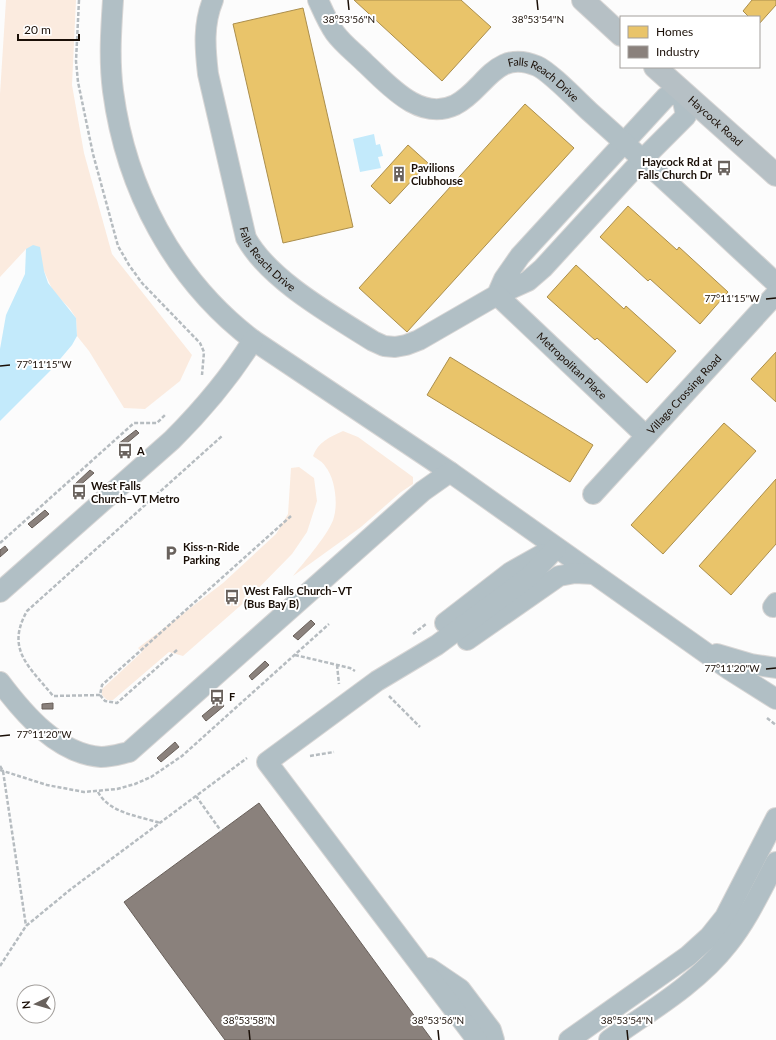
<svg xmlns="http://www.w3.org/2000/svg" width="776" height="1040" viewBox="0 0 776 1040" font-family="Lato,sans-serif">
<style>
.green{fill:#fbebdf}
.water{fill:#c3eafb}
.homes{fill:#e9c46a;stroke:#ab8e4c}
.industry{fill:#8a817c;stroke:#685f59}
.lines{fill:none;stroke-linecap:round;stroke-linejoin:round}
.minor-casing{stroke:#d8d6d5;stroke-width:22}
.major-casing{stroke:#d8d6d5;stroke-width:24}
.path{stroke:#b6bcc0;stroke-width:2.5;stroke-dasharray:4 2;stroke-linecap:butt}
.minor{stroke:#b1bfc5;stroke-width:20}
.major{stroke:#b6c0c5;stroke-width:22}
.ticks{fill:none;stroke:#1a0f07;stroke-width:1.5}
.labels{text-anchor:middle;stroke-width:4;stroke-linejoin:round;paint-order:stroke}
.street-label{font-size:11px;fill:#1a0f07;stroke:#fff}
.poi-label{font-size:11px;font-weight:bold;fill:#1a0f07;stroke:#fff;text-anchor:start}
.ticks-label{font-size:10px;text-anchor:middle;fill:#1a0f07;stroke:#fff;stroke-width:4;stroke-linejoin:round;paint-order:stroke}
</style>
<rect width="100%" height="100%" fill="#fcfcfc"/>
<path class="green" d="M 6,0 L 76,0 L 72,85 L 84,153 L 112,254 L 192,355 L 180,381 L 145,409 L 124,408 L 89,351 L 77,336 L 76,318 L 70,309 L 53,291 L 44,271 L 26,249 L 0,277 L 0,94 Z
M 343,431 L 358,437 L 413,477 L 413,484 L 401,492 L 361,527 L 293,576 C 304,562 330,533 334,517 C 338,502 335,478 325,466 C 323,462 317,459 313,456 C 318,442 330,437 343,431 Z
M 299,467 L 314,478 L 317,501 L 307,532 L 292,554 L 248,599 L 183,656 L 169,652 L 113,700 L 107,700 L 102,695 L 102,689 L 142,652 L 138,648 L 223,583 L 276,534 L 288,514 L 291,468 Z"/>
<path class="water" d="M 374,134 L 376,145 L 380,144 L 383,156 L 378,157 L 381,168 L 360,172 L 353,139 Z
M 33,245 L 40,247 L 44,271 L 48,283 L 76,318 L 77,336 L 72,345 L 50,371 L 0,421 L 0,349 L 6,315 L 25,274 L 26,249 Z"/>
<path class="homes" d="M 354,0 L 461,0 L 491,27 L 442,81 Z
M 752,0 L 776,0 L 776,5 L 759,24 L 759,17 L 749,17 L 743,11 Z
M 303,8 L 353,227 L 283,243 L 233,24 Z
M 525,104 L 574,148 L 407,332 L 359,288 Z
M 408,145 L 428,163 L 390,204 L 371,186 Z
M 628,206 L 677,250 L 679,247 L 728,292 L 700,324 L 650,279 L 648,281 L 600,237 Z
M 576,265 L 624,309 L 626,306 L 676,351 L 647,383 L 597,338 L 595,340 L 547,297 Z
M 776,352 L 776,402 L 751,379 Z
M 450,357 L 593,445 L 570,482 L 427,395 Z
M 724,423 L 756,451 L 663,554 L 631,525 Z
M 776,479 L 776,544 L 731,595 L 699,566 Z"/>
<path class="industry" d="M 136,430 L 139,433 L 121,448 L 118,444 Z
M 90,470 L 94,473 L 77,488 L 74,485 Z
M 45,510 L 49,514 L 32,528 L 28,524 Z
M 5,546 L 8,550 L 0,557 L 0,550 Z
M 311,620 L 315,624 L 298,640 L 293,636 Z
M 265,661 L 269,665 L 252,680 L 249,676 Z
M 220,701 L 224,706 L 206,721 L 202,716 Z
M 53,703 L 53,709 L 42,709 L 42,704 Z
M 175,742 L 179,747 L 161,762 L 157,758 Z
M 259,803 L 432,1040 L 225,1040 L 166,960 L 124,902 Z"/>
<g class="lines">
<g class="minor-casing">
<g id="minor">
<path d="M 113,0 C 111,30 109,60 113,91 C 126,189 174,280 253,340 L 450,472 L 730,670 L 776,699"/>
<path id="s1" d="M 213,0 C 203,24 205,48 208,74 L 246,238 C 269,280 332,315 373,341 L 384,346 L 395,347 L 406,345 L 419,340 L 497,295 L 528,281 L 543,268 L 642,160 L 686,116 L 681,91 L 666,97 L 520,256 L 504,279 L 497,295"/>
<path id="s2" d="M 318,0 C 323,11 328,23 335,33 C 343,44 355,53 365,63 C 388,84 419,122 455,105 C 485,90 495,48 537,66 C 549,71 578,101 590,112 C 653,168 714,226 776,283"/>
<path id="s3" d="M 497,295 L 646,436"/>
<path id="s4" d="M 593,494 L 776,294"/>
<path d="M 0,592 L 172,440 C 203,409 230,377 253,340"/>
<path d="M 773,607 L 776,603"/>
<path d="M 445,623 L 511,572 L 543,554"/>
<path d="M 467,640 L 559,576 L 575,573 L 594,574"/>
<path d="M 717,654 L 751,664 L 776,668"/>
<path d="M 0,682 C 24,714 58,754 101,757 C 111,757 120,754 129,752 L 423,491 L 450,472"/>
<path d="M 429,968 L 460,989 L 491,1030 L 494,1040"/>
<path d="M 477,1040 L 267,762 L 377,681 L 437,645 L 502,597 L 530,576 L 556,548"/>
<path d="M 569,1040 L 688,956 L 709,937 L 725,917 L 776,818"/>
<path d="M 609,1040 C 650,1011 697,984 728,944 C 748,919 761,890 776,862"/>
</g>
</g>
<g class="major-casing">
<g id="major">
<path d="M 583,0 L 621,35"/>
<path id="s5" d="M 655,67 L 776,175"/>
</g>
</g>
<path class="path" d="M 79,0 L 76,61 L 78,82 L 93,154 L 118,246 L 129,265 L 142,283 L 200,343 L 204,352 L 202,375
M 0,543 L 134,423 L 157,423 L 165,415
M 413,634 L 426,624
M 177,650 L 117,703 L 105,701 L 100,695 L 102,685 L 291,516
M 295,655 L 350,668 L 355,671
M 337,665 L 339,684
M 100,695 L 53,696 C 30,667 5,650 27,611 L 222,436
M 389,696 L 420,727
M 767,718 L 776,725
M 310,756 L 334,752
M 0,766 L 3,771 L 26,926
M 0,770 L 47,785 L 84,792 L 117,789 L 135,784 L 151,777 L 182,756 L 329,624
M 98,792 C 109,813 139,816 160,823
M 196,796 L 221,831
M 0,966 L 26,926 L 71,889 L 247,758"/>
<use href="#minor" class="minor"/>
<use href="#major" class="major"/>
</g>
<path class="ticks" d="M 348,0 L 349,10M 537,0 L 538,10M 766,299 L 776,298M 0,366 L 10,365M 766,669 L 776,668M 0,736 L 10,735M 249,1030 L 250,1040M 438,1030 L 439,1040M 627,1030 L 628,1040"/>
<defs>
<g id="bus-bare" transform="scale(1.2)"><path d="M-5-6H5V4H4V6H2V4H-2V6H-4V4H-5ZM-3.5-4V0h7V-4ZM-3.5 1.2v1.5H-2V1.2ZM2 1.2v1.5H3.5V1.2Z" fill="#69625d" stroke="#fff" stroke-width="2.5" paint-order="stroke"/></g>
<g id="building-bare" transform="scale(1.2)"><path d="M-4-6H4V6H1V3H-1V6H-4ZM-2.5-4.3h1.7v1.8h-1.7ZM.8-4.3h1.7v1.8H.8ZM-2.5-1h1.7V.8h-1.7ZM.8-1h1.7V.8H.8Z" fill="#69625d" stroke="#fff" stroke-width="2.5" paint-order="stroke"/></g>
<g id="parking-bare" transform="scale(1.2)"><path d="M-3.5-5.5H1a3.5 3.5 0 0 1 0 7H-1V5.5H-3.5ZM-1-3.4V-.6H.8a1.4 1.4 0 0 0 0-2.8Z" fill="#69625d" stroke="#fff" stroke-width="2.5" paint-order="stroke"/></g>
</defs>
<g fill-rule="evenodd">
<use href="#bus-bare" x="724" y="168"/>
<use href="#building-bare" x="399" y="174"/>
<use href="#bus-bare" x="125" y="451"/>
<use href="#bus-bare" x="79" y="492"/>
<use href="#parking-bare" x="171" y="553"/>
<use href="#bus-bare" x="232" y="597"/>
<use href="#bus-bare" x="217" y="697"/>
</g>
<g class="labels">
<g class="street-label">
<text dy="4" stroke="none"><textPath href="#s2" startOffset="295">Falls Reach Drive</textPath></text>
<text dy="4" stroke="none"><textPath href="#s5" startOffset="81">Haycock Road</textPath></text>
<text dy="4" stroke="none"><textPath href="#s1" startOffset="273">Falls Reach Drive</textPath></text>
<text dy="4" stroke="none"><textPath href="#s3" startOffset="103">Metropolitan Place</textPath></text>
<text dy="4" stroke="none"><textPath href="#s4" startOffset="135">Village Crossing Road</textPath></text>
</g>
<g class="poi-label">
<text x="712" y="166" text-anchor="end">Haycock Rd at<tspan x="712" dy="13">Falls Church Dr</tspan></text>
<text x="411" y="172">Pavilions<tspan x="411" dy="13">Clubhouse</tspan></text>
<text x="137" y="455">A</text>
<text x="91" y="490">West Falls<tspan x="91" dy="13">Church–VT Metro</tspan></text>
<text x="183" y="551">Kiss-n-Ride<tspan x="183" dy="13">Parking</tspan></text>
<text x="244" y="595">West Falls Church–VT<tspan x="244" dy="13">(Bus Bay B)</tspan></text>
<text x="229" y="701">F</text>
</g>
</g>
<g class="ticks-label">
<text x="349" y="23">38°53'56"N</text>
<text x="538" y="23">38°53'54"N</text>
<text x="732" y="302">77°11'15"W</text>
<text x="44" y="368">77°11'15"W</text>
<text x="732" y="672">77°11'20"W</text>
<text x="44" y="738">77°11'20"W</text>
<text x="249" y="1024">38°53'58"N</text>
<text x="438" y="1024">38°53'56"N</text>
<text x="627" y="1024">38°53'54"N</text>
</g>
<rect x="620" y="16" width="140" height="52" fill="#ffffff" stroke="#a39f9c"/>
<rect x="628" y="26" width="20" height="12" fill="#e9c46a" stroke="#a39f9c"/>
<text x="656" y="36" font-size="12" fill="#1a0f07">Homes</text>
<rect x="628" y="46" width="20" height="12" fill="#8a817c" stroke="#a39f9c"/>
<text x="656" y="56" font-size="12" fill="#1a0f07">Industry</text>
<g transform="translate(36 1004) rotate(265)"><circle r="19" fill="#ffffff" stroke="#a39f9c"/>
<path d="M0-3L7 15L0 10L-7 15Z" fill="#69625d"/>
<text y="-6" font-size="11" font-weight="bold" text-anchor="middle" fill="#1a0f07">N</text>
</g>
<path d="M18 34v6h61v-6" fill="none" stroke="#1a0f07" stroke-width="2"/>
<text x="24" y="34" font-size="12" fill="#1a0f07" stroke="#ffffff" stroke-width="3" paint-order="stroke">20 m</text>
</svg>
